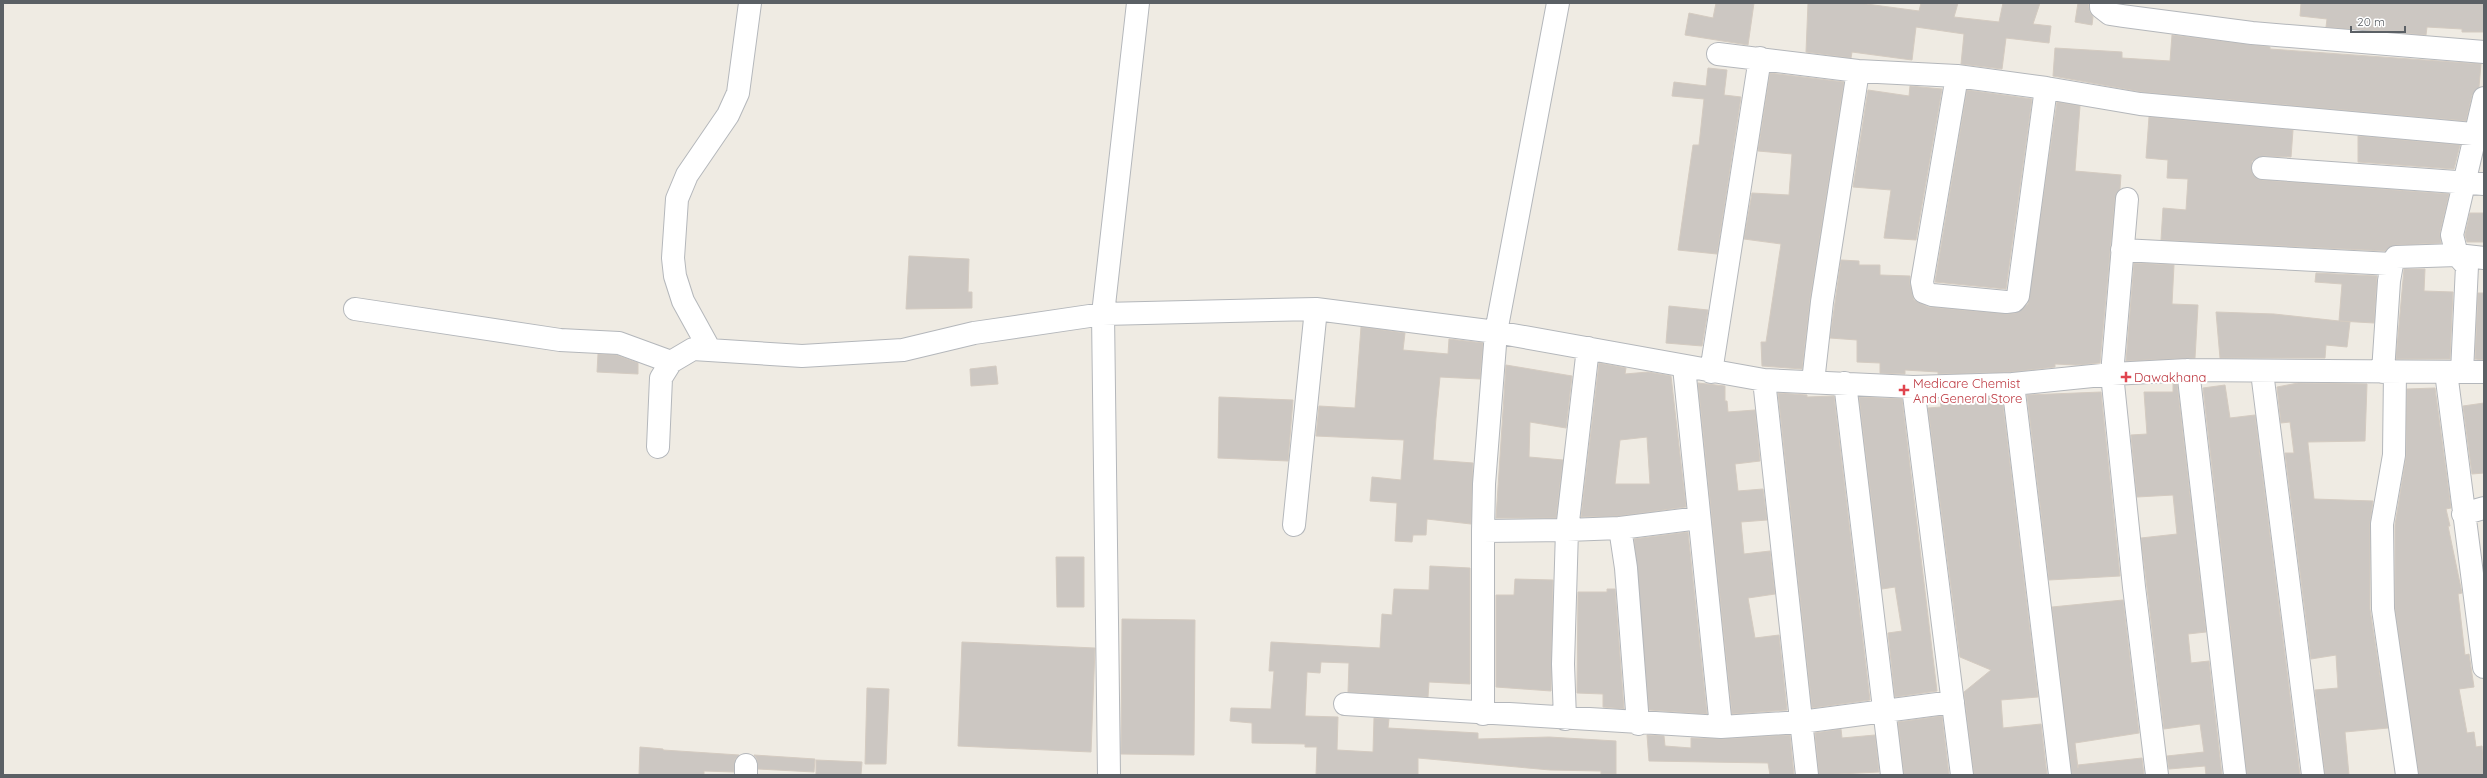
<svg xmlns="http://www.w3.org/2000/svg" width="2487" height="778" viewBox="0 0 2487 778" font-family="Quicksand,sans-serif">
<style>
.building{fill:#ccc7c2;stroke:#d4cbc1;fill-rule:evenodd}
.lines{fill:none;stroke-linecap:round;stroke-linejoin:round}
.minor-casing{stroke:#b4b7bb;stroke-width:24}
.minor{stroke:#fff;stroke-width:22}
.health-dot{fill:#e0444e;stroke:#fff;stroke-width:1.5}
.labels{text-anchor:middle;stroke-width:4;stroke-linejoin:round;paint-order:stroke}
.health-label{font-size:13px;fill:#be3a42;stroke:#fff;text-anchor:start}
</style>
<rect width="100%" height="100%" fill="#efebe3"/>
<path class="building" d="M 1716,3 L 1754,3 L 1748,45 L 1685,35 L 1689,13 L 1713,18 Z
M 1808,3 L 1859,3 L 1919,11 L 1921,3 L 1958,3 L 1954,17 L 1999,22 L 2003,3 L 2040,3 L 2033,24 L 2051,26 L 2049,43 L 2006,38 L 2002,69 L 1961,64 L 1964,34 L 1916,27 L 1912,60 L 1852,52 L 1851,58 L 1806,52 Z
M 2078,3 L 2088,3 L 2090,12 L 2093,17 L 2092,25 L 2075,22 Z
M 2301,3 L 2484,3 L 2484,32 L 2462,32 L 2462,29 L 2427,27 L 2426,35 L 2326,27 L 2327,19 L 2300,16 Z
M 2172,35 L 2270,47 L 2270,49 L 2481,64 L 2479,87 L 2472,95 L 2466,121 L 2142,92 L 2053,76 L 2055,48 L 2122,52 L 2122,58 L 2170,61 Z
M 1708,68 L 1727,70 L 1724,95 L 1741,97 L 1717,254 L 1678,250 L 1693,145 L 1699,145 L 1704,99 L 1672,96 L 1674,82 L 1706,86 Z
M 1770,73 L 1844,82 L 1810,300 L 1802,369 L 1762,366 L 1761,342 L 1766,342 L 1781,244 L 1744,239 L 1752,193 L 1789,195 L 1792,154 L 1758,151 Z
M 1910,86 L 1942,89 L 1916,240 L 1884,238 L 1891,190 L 1853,187 L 1868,90 L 1909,96 Z
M 1967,90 L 2032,99 L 2006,289 L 1935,282 Z
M 2057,102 L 2080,106 L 2075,171 L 2121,175 L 2120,189 L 2115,198 L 2100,363 L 2076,365 L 2055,364 L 2055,367 L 2012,372 L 1938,374 L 1938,372 L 1905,370 L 1905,374 L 1880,373 L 1880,363 L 1857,362 L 1857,340 L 1830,338 L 1841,260 L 1859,261 L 1859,265 L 1880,265 L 1880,275 L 1910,276 L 1910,284 L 1914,300 L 1928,307 L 2007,314 L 2016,313 L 2028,304 Z
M 2149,117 L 2293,130 L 2291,157 L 2264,156 L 2252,161 L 2252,173 L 2262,180 L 2449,194 L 2440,232 L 2441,243 L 2396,245 L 2385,251 L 2161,240 L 2163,208 L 2186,210 L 2188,179 L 2167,178 L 2168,160 L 2146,158 Z
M 2358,136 L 2460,145 L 2454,169 L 2358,162 Z
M 2470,213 L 2484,213 L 2484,242 L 2467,242 L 2465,235 Z
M 909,256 L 969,259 L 968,292 L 972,292 L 972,308 L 906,309 Z
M 2134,263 L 2174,265 L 2172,304 L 2198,305 L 2195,358 L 2126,361 Z
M 2404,269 L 2425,269 L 2424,291 L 2453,292 L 2450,359 L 2396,359 Z
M 2316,273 L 2377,276 L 2374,323 L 2340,321 L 2350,322 L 2347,347 L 2326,345 L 2325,358 L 2220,358 L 2216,312 L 2274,314 L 2339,321 L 2342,284 L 2315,282 Z
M 2478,293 L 2484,293 L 2484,360 L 2475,359 Z
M 1669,306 L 1708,310 L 1702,346 L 1666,343 Z
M 1361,327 L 1405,333 L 1403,350 L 1448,354 L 1449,339 L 1483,343 L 1480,379 L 1440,377 L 1436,418 L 1433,460 L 1473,463 L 1471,524 L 1427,519 L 1426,535 L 1413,535 L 1412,542 L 1395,541 L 1397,503 L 1370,501 L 1372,477 L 1401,480 L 1404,440 L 1316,436 L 1319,406 L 1355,408 Z
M 598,354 L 616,355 L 638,363 L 638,374 L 597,372 Z
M 1599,363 L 1626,368 L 1625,374 L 1648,372 L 1671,376 L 1686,507 L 1619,516 L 1581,517 ZM 1647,437 L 1650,484 L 1615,484 L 1620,440 Z
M 1506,365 L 1572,376 L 1566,428 L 1530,422 L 1529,457 L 1563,460 L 1556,518 L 1496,518 Z
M 996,366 L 998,384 L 971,386 L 970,369 Z
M 1698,383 L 1725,386 L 1725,401 L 1727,401 L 1728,412 L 1755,410 L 1760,461 L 1735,464 L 1738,491 L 1763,489 L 1767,520 L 1741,522 L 1744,554 L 1770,551 L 1775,594 L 1748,598 L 1755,638 L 1779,635 L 1787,710 L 1732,714 Z
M 2173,383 L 2177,383 L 2206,632 L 2188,634 L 2191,663 L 2209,661 L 2222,775 L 2206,775 L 2205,766 L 2169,769 L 2167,756 L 2204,752 L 2200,724 L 2164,729 L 2141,538 L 2177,534 L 2173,495 L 2137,497 L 2131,435 L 2147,434 L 2144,392 L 2173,392 Z
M 2298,383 L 2367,384 L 2365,441 L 2308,442 L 2308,444 L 2314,499 L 2373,501 L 2370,524 L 2370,609 L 2388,728 L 2345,732 L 2349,775 L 2325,775 L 2315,690 L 2338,688 L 2336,655 L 2311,659 L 2285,453 L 2294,453 L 2290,422 L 2281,423 L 2277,387 Z
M 2225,385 L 2230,418 L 2255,415 L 2300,775 L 2247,775 L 2203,388 Z
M 2435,388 L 2451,508 L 2446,509 L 2450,526 L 2448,526 L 2462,593 L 2458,594 L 2465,655 L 2469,654 L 2474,687 L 2459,689 L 2467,733 L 2474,732 L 2476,747 L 2482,746 L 2484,775 L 2419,775 L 2395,608 L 2395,525 L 2406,457 L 2407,389 Z
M 2101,392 L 2120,576 L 2049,580 L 2027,395 Z
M 1778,393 L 1807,395 L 1807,397 L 1834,396 L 1870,700 L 1812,708 Z
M 1219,397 L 1293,400 L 1288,461 L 1218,458 Z
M 1859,397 L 1902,399 L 1937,691 L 1895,697 L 1888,633 L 1902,631 L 1895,587 L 1882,589 Z
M 2002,397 L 2038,697 L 2001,700 L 2003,728 L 2041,724 L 2047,775 L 1974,775 L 1964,692 L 1991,670 L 1960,657 L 1928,408 L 1941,407 L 1940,399 Z
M 2484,403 L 2484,473 L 2472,474 L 2463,406 Z
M 1688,532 L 1707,714 L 1649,710 L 1634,539 Z
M 1056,557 L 1084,557 L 1084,607 L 1057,607 Z
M 1430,566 L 1470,568 L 1470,684 L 1429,682 L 1428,697 L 1348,692 L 1349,663 L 1321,662 L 1320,673 L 1307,672 L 1305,716 L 1338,717 L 1337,750 L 1373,752 L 1374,718 L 1389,719 L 1388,728 L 1478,733 L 1478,739 L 1549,737 L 1616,741 L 1616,774 L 1601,774 L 1601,771 L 1550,770 L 1418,758 L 1418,775 L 1316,775 L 1317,747 L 1305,747 L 1305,744 L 1252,743 L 1252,723 L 1230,721 L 1231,708 L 1271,709 L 1274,671 L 1269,671 L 1271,642 L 1380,648 L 1382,614 L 1392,615 L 1394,589 L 1429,590 Z
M 1515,579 L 1553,580 L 1551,691 L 1496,687 L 1496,595 L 1514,595 Z
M 1607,589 L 1615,589 L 1624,709 L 1603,707 L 1603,694 L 1577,693 L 1578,592 L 1607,592 Z
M 2123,600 L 2139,733 L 2075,743 L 2078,768 L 2078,765 L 2142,758 L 2144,775 L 2072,775 L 2052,607 Z
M 1122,619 L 1195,620 L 1194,755 L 1121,754 Z
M 962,642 L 1095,648 L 1091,752 L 958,746 Z
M 867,688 L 889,689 L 886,764 L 865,764 Z
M 1942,716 L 1949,775 L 1904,775 L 1898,722 Z
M 1841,729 L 1842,738 L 1875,735 L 1879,772 L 1819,775 L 1815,733 Z
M 1647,735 L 1664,736 L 1665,746 L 1691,748 L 1691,738 L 1722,739 L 1790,735 L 1794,775 L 1770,775 L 1768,763 L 1649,761 Z
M 640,747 L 663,749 L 663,750 L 739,755 L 735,759 L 734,772 L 704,771 L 704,775 L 639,775 Z
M 754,755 L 815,759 L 814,772 L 758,769 L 757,759 Z
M 816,760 L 862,762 L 861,775 L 816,775 Z"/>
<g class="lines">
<g class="minor-casing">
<path id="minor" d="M 1558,3 L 1496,332 L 1484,484 L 1483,531 L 1567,530 L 1563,664 L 1565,719
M 2101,3 L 2101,7 L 2110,14 L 2123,16 L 2252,33 L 2484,52
M 1718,54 L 1858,71 L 1957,76 L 2046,88 L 2140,104 L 2484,135
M 1957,76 L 1922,282 L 1924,292 L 1932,295 L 2006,302 L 2014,301 L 2018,296 L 2046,88
M 2263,168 L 2484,184
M 2127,199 L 2112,374 L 2134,587 L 2157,775
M 2122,250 L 2392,264 L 2396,257 L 2457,255 L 2484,258
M 355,309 L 560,340 L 619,343 L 671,362
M 1588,348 L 1567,530 L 1620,528 L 1699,518
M 710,350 L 683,301 L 675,276 L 673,258 L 677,199 L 687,175 L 728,115 L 738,93 L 750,3
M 1684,367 L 1721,727
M 2188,370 L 2235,775
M 1711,372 L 1760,58
M 2262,372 L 2313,775
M 2383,372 L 2389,281 L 2392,264
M 2395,372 L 2394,455 L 2382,524 L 2383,609 L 2407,775
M 2446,372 L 2484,667
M 2462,372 L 2467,266 L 2457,255 L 2452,235 L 2484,98
M 1764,380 L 1807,775
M 1813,382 L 1822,302 L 1858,71
M 1845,383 L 1892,775
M 2013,384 L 2060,775
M 1913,387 L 1962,775
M 658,447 L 661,378 L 671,362 L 693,349 L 802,356 L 903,350 L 974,333 L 1103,314 L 1316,309 L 1496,332 L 1764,380 L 1913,387 L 2013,384 L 2112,374 L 2188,370 L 2484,372
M 2463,514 L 2484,508
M 1294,525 L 1316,309
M 1620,528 L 1626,568 L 1638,724
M 1345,704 L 1721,727 L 1801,722 L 1953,702
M 1483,714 L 1483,531
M 746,775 L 746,765
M 1109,775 L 1103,314 L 1138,3"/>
</g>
<use href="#minor" class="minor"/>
</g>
<g class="health-dot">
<path d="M2124 371h4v4h4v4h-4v4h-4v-4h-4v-4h4z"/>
<path d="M1902 384h4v4h4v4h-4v4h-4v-4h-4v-4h4z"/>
</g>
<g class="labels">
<g class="health-label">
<text x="2134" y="382">Dawakhana</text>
<text x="1913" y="388">Medicare Chemist<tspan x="1913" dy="15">And General Store</tspan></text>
</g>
</g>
<rect width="2487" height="778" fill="none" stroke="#5b6065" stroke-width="8"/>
<path d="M2351 26v6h54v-6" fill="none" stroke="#5b6065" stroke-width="2"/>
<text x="2357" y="26" font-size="12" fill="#5b6065" stroke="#ffffff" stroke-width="3" paint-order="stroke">20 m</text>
</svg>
